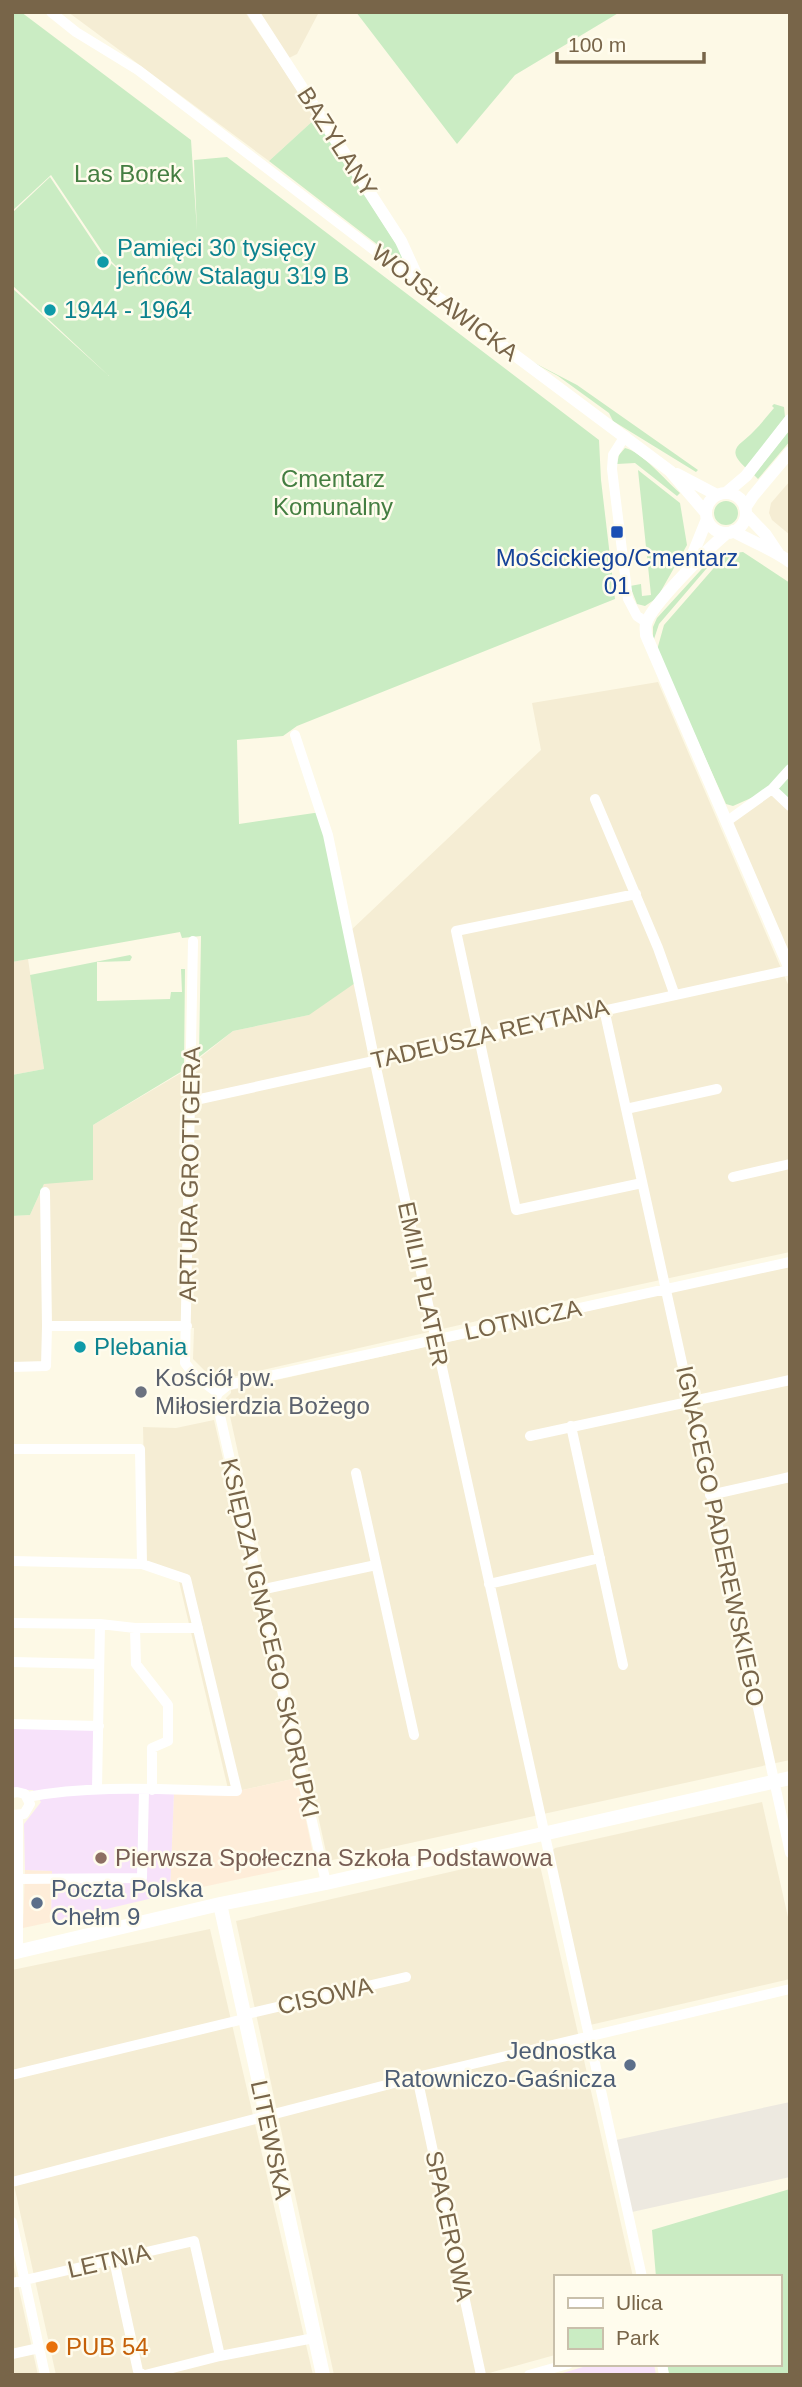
<svg xmlns="http://www.w3.org/2000/svg" width="802" height="2387" viewBox="0 0 802 2387" font-family="Arial,sans-serif">
<style>
.residential{fill:#f5edd4}
.commercial{fill:#feedd9}
.industrial{fill:#ede9e0}
.education{fill:#f7e2fa}
.green{fill:#caecc3}
.lines{fill:none;stroke-linecap:round;stroke-linejoin:round}
.minor{stroke:#fff;stroke-width:10}
.tertiary{stroke:#fff;stroke-width:12}
.secondary{stroke:#fff;stroke-width:14}
.culture-dot{fill:#0f9aa8;stroke:#fffced;stroke-width:2.5}
.transit-dot{fill:#1a4fb4;stroke:#fffced;stroke-width:2.5}
.worship-dot{fill:#6b7280;stroke:#fffced;stroke-width:2.5}
.education-dot{fill:#8d6e63;stroke:#fffced;stroke-width:2.5}
.service-dot{fill:#5c6f8a;stroke:#fffced;stroke-width:2.5}
.food-dot{fill:#e8710a;stroke:#fffced;stroke-width:2.5}
.labels{text-anchor:middle;stroke-width:5;stroke-linejoin:round;paint-order:stroke}
.street-label{font-size:24px;fill:#786549;stroke:#fffced}
.park-label{font-size:24px;fill:#447e41;stroke:#fffced}
.culture-label{font-size:24px;fill:#0d838f;stroke:#fffced;text-anchor:start}
.transit-label{font-size:24px;fill:#164399;stroke:#fffced}
.worship-label{font-size:24px;fill:#5b616d;stroke:#fffced;text-anchor:start}
.education-label{font-size:24px;fill:#785e54;stroke:#fffced;text-anchor:start}
.service-label{font-size:24px;fill:#4e5e75;stroke:#fffced;text-anchor:start}
.food-label{font-size:24px;fill:#c56008;stroke:#fffced;text-anchor:start}
</style>
<rect width="100%" height="100%" fill="#fdf9e6"/>
<path class="residential" d="M 68,12 L 245,12 L 316,118 L 269,161 Z
M 258,12 L 319,12 L 297,54 L 289,58 Z
M 790,481 L 790,535 L 772,520 L 769,513 L 771,503 Z
M 658,682 L 790,989 L 790,1252 L 591,1295 L 215,1381 L 193,1359 L 194,1328 L 50,1327 L 49,1368 L 12,1370 L 12,1216 L 30,1215 L 44,1184 L 93,1125 L 181,1073 L 233,1031 L 309,1015 L 348,933 L 541,750 L 532,703 Z
M 772,789 L 790,806 L 790,969 L 726,822 Z
M 28,959 L 44,1069 L 12,1075 L 12,962 Z
M 790,1266 L 790,1760 L 328,1861 L 226,1398 L 231,1393 L 231,1390 Z
M 214,1420 L 297,1778 L 229,1793 L 177,1573 L 146,1561 L 143,1427 L 176,1428 Z
M 762,1802 L 790,1926 L 790,1979 L 590,2025 L 551,1852 L 555,1848 Z
M 537,1852 L 633,2277 L 555,2277 L 555,2355 L 482,2375 L 334,2375 L 236,1921 Z
M 210,1929 L 313,2375 L 56,2375 L 12,2176 L 12,1970 Z
M 12,2258 L 38,2375 L 12,2375 Z"/>
<path class="commercial" d="M 297,1778 L 315,1863 L 170,1894 L 174,1792 L 229,1793 Z
M 25,1870 L 52,1871 L 51,1922 L 23,1928 Z"/>
<path class="industrial" d="M 790,2102 L 790,2177 L 632,2212 L 616,2140 Z"/>
<path class="education" d="M 12,1728 L 98,1729 L 97,1791 L 174,1792 L 170,1894 L 51,1922 L 52,1871 L 25,1870 L 24,1824 L 41,1802 L 33,1790 L 12,1790 Z
M 593,2364 L 654,2364 L 656,2375 L 556,2375 Z"/>
<path class="green" d="M 12,12 L 21,12 L 191,140 L 197,231 L 194,160 L 227,157 L 599,440 L 601,480 L 615,599 L 297,726 L 283,736 L 237,740 L 239,824 L 321,812 L 358,981 L 309,1015 L 233,1031 L 199,1057 L 201,936 L 182,938 L 180,932 L 12,962 L 12,288 L 109,376 L 12,285 L 12,213 L 50,177 L 102,255 L 134,284 L 104,254 L 51,175 L 12,211 Z
M 356,12 L 620,12 L 515,75 L 457,144 Z
M 316,118 L 403,255 L 400,262 L 269,161 Z
M 525,358 L 577,385 L 698,470 L 696,472 L 613,421 L 609,413 L 558,376 Z
M 774,404 L 784,407 L 785,417 L 746,468 C 723,448 743,444 754,431 C 761,424 767,416 774,408 L 772,406 Z
M 790,429 L 790,441 L 758,479 L 754,475 Z
M 625,448 C 642,452 666,481 680,493 L 677,496 L 635,463 L 617,464 L 619,455 Z
M 638,470 L 680,503 L 687,545 L 657,598 L 645,606 L 637,604 L 630,586 L 641,584 L 642,596 L 651,595 Z
M714 513a12 12 0 1 1 24 0a12 12 0 1 1-24 0Z
M 743,552 L 790,583 L 790,806 L 771,789 L 733,806 L 726,804 L 657,650 L 664,625 L 726,554 Z
M 710,560 L 713,561 L 659,624 L 653,642 L 653,627 L 657,618 Z
M 130,955 L 132,957 L 130,961 L 97,962 L 97,1001 L 170,999 L 171,992 L 182,992 L 181,969 L 185,969 L 184,1070 L 93,1125 L 93,1180 L 44,1184 L 30,1215 L 12,1216 L 12,1075 L 44,1069 L 30,975 Z
M 790,2189 L 790,2375 L 669,2375 L 667,2364 L 779,2364 L 779,2277 L 656,2277 L 652,2230 Z"/>
<g class="lines">
<path class="minor" d="M 51,12 L 76,32 L 138,70 L 408,276 L 415,275
M 625,436 L 613,455 L 612,469 L 628,599 L 637,616 L 646,622
M 295,735 L 328,835 L 377,1072 L 642,2277
M 772,789 L 790,806
M 595,799 L 658,948 L 674,993
M 726,822 L 772,789 L 790,769
M 636,894 L 456,931 L 516,1210 L 642,1183
M 193,941 L 185,1363 L 195,1376 L 218,1393
M 604,1009 L 790,1853
M 191,1101 L 790,970
M 626,1109 L 717,1089
M 733,1177 L 790,1164
M 45,1192 L 47,1326
M 12,1367 L 46,1366 L 47,1326 L 187,1326
M 218,1393 L 228,1385 L 790,1262
M 218,1393 L 216,1398 L 326,1883
M 571,1426 L 623,1665
M 530,1436 L 790,1380
M 12,1449 L 140,1449 L 142,1564 L 12,1561
M 356,1473 L 414,1735
M 710,1495 L 790,1477
M 489,1584 L 600,1558
M 260,1590 L 376,1565
M 12,1623 L 100,1624 L 135,1628 L 198,1628
M 135,1628 L 136,1664 L 168,1705 L 168,1741 L 152,1748 L 152,1790
M 12,1662 L 99,1664
M 12,1724 L 99,1726
M 97,1789 L 100,1624
M 12,1793 L 17,1792 L 25,1794 L 30,1804 L 24,1814 L 12,1815
M 27,1797 C 96,1784 167,1790 237,1791 L 186,1579 L 142,1564
M 17,1879 L 142,1878 L 144,1790
M 18,1951 L 18,1816
M 243,2015 L 406,1977
M 12,2075 L 244,2019
M 417,2077 L 481,2375
M 12,2182 L 417,2077 L 790,1989
M 12,2222 L 45,2375
M 114,2260 L 138,2371 L 143,2375
M 12,2283 L 194,2241 L 220,2356
M 12,2354 L 39,2348
M 662,2364 L 664,2375
M 145,2375 L 220,2356 L 314,2338
M 529,2375 L 568,2364"/>
<path class="tertiary" d="M 253,12 L 401,241 L 421,285 L 670,471 L 706,513
M 677,474 L 717,495
M 726,493 L 746,476 L 790,420
M706 513a20 20 0 1 1 40 0a20 20 0 1 1-40 0Z
M 745,508 L 753,496 L 790,452
M 746,514 L 766,535 L 778,553
M 733,531 C 752,542 773,549 790,562
M 727,533 C 711,546 650,606 646,624 C 645,628 646,631 646,635 L 790,969
M 688,566 L 707,519"/>
<path class="secondary" d="M 220,1904 L 323,2375
M 12,1953 L 220,1904 L 326,1883 L 790,1778"/>
</g>
<g class="culture-dot">
<circle cx="103" cy="262" r="7"/>
<circle cx="50" cy="310" r="7"/>
<circle cx="80" cy="1347" r="7"/>
</g>
<rect class="transit-dot" x="610" y="525" width="14" height="14" rx="3.5"/>
<circle class="worship-dot" cx="141" cy="1392" r="7"/>
<circle class="education-dot" cx="101" cy="1858" r="7"/>
<g class="service-dot">
<circle cx="37" cy="1903" r="7"/>
<circle cx="630" cy="2065" r="7"/>
</g>
<circle class="food-dot" cx="52" cy="2347" r="7"/>
<g class="labels">
<g class="street-label">
<text transform="translate(337 142) rotate(57)" y="8">BAZYLANY</text>
<text transform="translate(445 303) rotate(37)" y="8">WOJSŁAWICKA</text>
<text transform="translate(490 1034) rotate(-13)" y="8">TADEUSZA REYTANA</text>
<text transform="translate(190 1174) rotate(-89)" y="8">ARTURA GROTTGERA</text>
<text transform="translate(423 1284) rotate(78)" y="8">EMILII PLATER</text>
<text transform="translate(523 1320) rotate(-12)" y="8">LOTNICZA</text>
<text transform="translate(720 1536) rotate(78)" y="8">IGNACEGO PADEREWSKIEGO</text>
<text transform="translate(270 1638) rotate(77)" y="8">KSIĘDZA IGNACEGO SKORUPKI</text>
<text transform="translate(325 1996) rotate(-13)" y="8">CISOWA</text>
<text transform="translate(271 2140) rotate(78)" y="8">LITEWSKA</text>
<text transform="translate(449 2226) rotate(78)" y="8">SPACEROWA</text>
<text transform="translate(109 2261) rotate(-13)" y="8">LETNIA</text>
</g>
<g class="park-label">
<text x="128" y="182">Las Borek</text>
<text x="333" y="487">Cmentarz<tspan x="333" dy="28">Komunalny</tspan></text>
</g>
<g class="culture-label">
<text x="117" y="256">Pamięci 30 tysięcy<tspan x="117" dy="28">jeńców Stalagu 319 B</tspan></text>
<text x="64" y="318">1944 - 1964</text>
<text x="94" y="1355">Plebania</text>
</g>
<g class="transit-label">
<text x="617" y="566">Mościckiego/Cmentarz<tspan x="617" dy="28">01</tspan></text>
</g>
<g class="worship-label">
<text x="155" y="1386">Kościół pw.<tspan x="155" dy="28">Miłosierdzia Bożego</tspan></text>
</g>
<g class="education-label">
<text x="115" y="1866">Pierwsza Społeczna Szkoła Podstawowa</text>
</g>
<g class="service-label">
<text x="51" y="1897">Poczta Polska<tspan x="51" dy="28">Chełm 9</tspan></text>
<text x="616" y="2059" text-anchor="end">Jednostka<tspan x="616" dy="28">Ratowniczo-Gaśnicza</tspan></text>
</g>
<g class="food-label">
<text x="66" y="2355">PUB 54</text>
</g>
</g>
<rect width="802" height="2387" fill="none" stroke="#786549" stroke-width="28"/>
<rect x="554" y="2275" width="228" height="91" fill="#fffced" stroke="#c9c0ab" stroke-width="2"/>
<rect x="568" y="2298" width="35" height="10" fill="#ffffff" stroke="#c9c0ab" stroke-width="2"/>
<text x="616" y="2310" font-size="21" fill="#786549">Ulica</text>
<rect x="568" y="2328" width="35" height="21" fill="#caecc3" stroke="#c9c0ab" stroke-width="2"/>
<text x="616" y="2345" font-size="21" fill="#786549">Park</text>
<path d="M557 52v10h147v-10" fill="none" stroke="#786549" stroke-width="3.5"/>
<text x="568" y="52" font-size="21" fill="#786549" stroke="#fffced" stroke-width="5" paint-order="stroke">100 m</text>
</svg>
